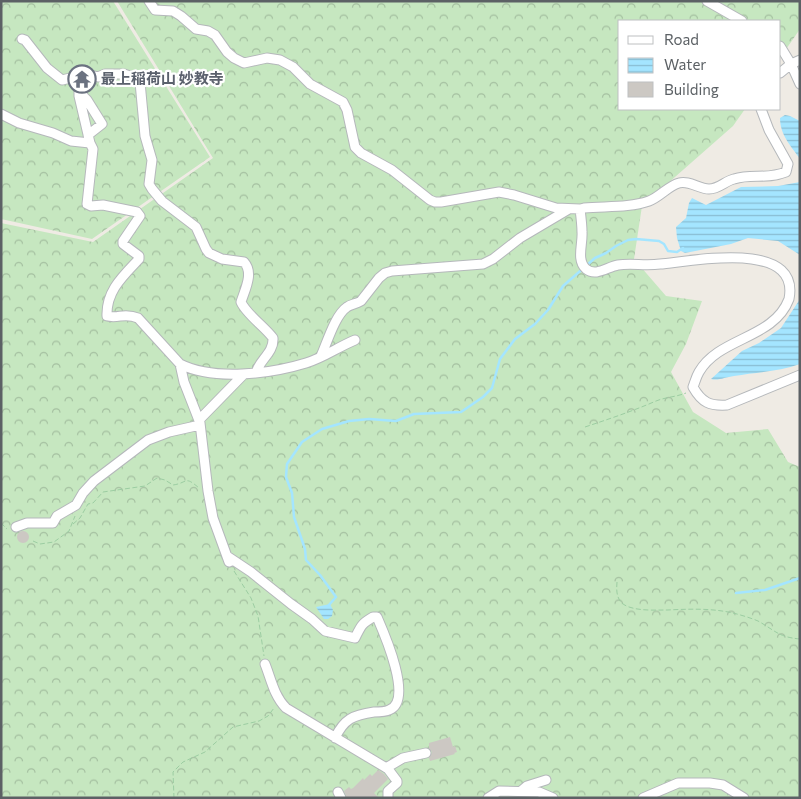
<svg xmlns="http://www.w3.org/2000/svg" width="801" height="799" viewBox="0 0 801 799" font-family="Commissioner,'Noto Sans JP',sans-serif">
<style>
.forest{fill:url(#forest-crowns)}
.water{fill:url(#water-rules)}
.lines{fill:none;stroke-linecap:round;stroke-linejoin:round}
.stream{stroke:#a4e5ff;stroke-width:2.5}
.building{fill:#ccc8c3}
.minor-casing{stroke:#b5b8bb;stroke-width:11}
.path{stroke:#9ccda2;stroke-width:1;stroke-dasharray:5 2.5;stroke-linecap:butt}
.minor{stroke:#fff;stroke-width:9}
.labels{text-anchor:middle;stroke-width:4.5;stroke-linejoin:round;paint-order:stroke}
.worship-label{font-size:15px;font-weight:bold;fill:#5b616d;stroke:#fff;text-anchor:start}
</style>
<defs>
<pattern id="forest-crowns" width="20" height="18" patternUnits="userSpaceOnUse" patternTransform="scale(1.25)"><rect width="20" height="18" fill="#c6e7c0"/><path d="M2 6a3 3 0 1 1 6 0M12 15a3 3 0 1 1 6 0" fill="none" stroke="#a4bfa0"/></pattern>
<pattern id="water-rules" width="6" height="5" patternUnits="userSpaceOnUse" patternTransform="scale(1.25)"><rect width="6" height="5" fill="#a4e5ff"/><path d="M0 2.5h6" fill="none" stroke="#89bdd2"/></pattern>
</defs>
<rect width="100%" height="100%" fill="#efebe4"/>
<path class="forest" d="M 1,1 L 113,1 L 210,157 L 92,239 L 1,219 Z
M 117,1 L 800,1 L 800,29 L 780,58 L 780,21 L 620,21 L 620,109 L 745,109 L 733,126 L 642,206 L 634,259 L 666,296 L 702,301 L 686,344 L 671,372 L 693,412 L 726,433 L 768,429 L 788,462 L 800,467 L 800,798 L 1,798 L 1,223 L 93,242 L 213,158 Z"/>
<path class="water" d="M 785,115 L 790,116 L 800,121 L 800,159 C 791,146 780,135 780,118 Z
M 800,182 L 800,255 L 778,241 L 748,238 L 731,244 L 685,253 L 681,251 L 677,238 L 676,227 L 686,218 L 689,203 L 692,198 L 706,205 L 741,187 L 778,186 Z
M 800,299 L 800,364 C 778,372 756,372 734,376 C 725,377 719,381 711,379 L 742,351 L 759,343 L 781,328 Z
M 330,604 L 333,610 L 332,616 L 328,619 L 324,619 L 316,607 Z"/>
<g class="lines">
<path class="stream" d="M 736,593 L 765,590 L 800,578
M 328,606 L 336,597 L 320,575 L 306,560 L 305,549 L 294,517 L 292,493 L 286,477 L 287,464 L 302,442 L 322,429 L 349,421 L 369,419 L 396,421 L 414,414 L 461,412 L 483,397 L 492,388 L 500,359 L 515,339 L 535,324 L 548,310 L 563,286 L 595,258 L 606,253 L 616,246 L 628,240 L 636,239 L 659,241 L 664,244 L 668,251 L 677,252 L 683,248"/>
</g>
<path class="building" d="M17 537a6 6 0 1 1 12 0a6 6 0 1 1-12 0Z
M 450,737 L 453,747 L 455,746 L 457,752 L 454,753 L 455,754 L 430,761 L 429,758 L 432,752 L 429,748 L 429,743 Z
M 378,770 L 384,774 L 388,779 L 374,793 L 379,798 L 347,798 L 344,791 L 349,787 L 351,789 L 353,788 L 363,778 L 364,780 L 370,774 L 372,776 Z"/>
<g class="lines">
<g class="minor-casing">
<path id="minor" d="M 149,1 L 155,10 L 173,11 L 181,16 L 196,29 L 208,31 L 215,35 L 227,52 L 234,58 L 244,63 L 267,58 L 280,60 L 293,67 L 310,84 L 343,102 L 347,110 L 355,147 L 361,153 L 392,170 L 430,200 L 435,202 L 441,202 L 499,192 L 514,195 L 556,208 L 580,209
M 707,1 L 742,21
M 22,39 L 25,40 L 47,68 L 62,80 L 87,74 L 98,77 L 105,74 L 124,74 L 136,78 L 140,82 L 145,136 L 152,160 L 149,184 L 152,189 L 162,201 L 196,227 L 206,249 L 209,253 L 222,259 L 244,262 C 254,273 245,289 241,302 C 246,314 264,326 273,338 C 274,353 259,360 256,373
M 780,46 L 791,64 L 800,84
M 780,73 L 791,64 L 800,60
M 79,76 L 79,96 L 90,143 L 93,149 L 87,204 L 91,206 L 103,205 L 137,212 L 140,216 L 123,241 L 123,244 L 139,256 L 139,259 C 123,276 106,291 107,316 C 119,319 124,312 138,318 L 180,364 C 214,381 270,374 306,363 C 323,358 338,347 355,340
M 79,92 L 87,100 L 102,124 L 88,135
M 761,109 L 769,130 L 788,164 L 786,172 C 766,180 752,173 734,179 C 725,181 719,189 709,189 C 699,189 689,180 679,183 C 668,186 660,197 649,201 C 629,208 606,206 584,208 L 580,209 C 581,217 582,225 582,232 C 583,244 576,260 586,269 C 596,277 607,267 618,265 C 631,263 646,266 660,264 C 688,262 801,238 789,299 C 774,339 719,337 699,372 C 696,377 695,382 693,387 C 702,403 710,406 727,405 L 800,375
M 1,114 L 19,123 L 53,133 L 71,141 L 90,143
M 321,356 C 327,343 335,315 347,307 C 351,304 356,304 361,301 L 379,278 L 385,273 L 392,271 L 483,264 L 493,259 L 520,238 L 569,209
M 180,364 L 184,382 L 200,423 L 208,491 L 213,518 L 229,562
M 199,420 L 243,375
M 16,527 L 27,523 L 53,523 L 57,516 L 76,505 L 83,493 L 94,481 L 148,440 L 169,432 L 200,425
M 227,556 L 251,572 L 291,604 L 312,619 L 325,631 L 355,638 C 361,626 361,624 373,617 L 377,617 C 384,633 414,701 389,710 C 385,712 379,712 374,712 C 353,715 344,719 335,738
M 265,664 C 271,679 274,696 286,708 L 388,769 L 397,781 L 397,783 L 388,791 L 388,798
M 386,768 L 403,758 L 426,753
M 521,791 L 527,786 L 546,780
M 338,792 L 341,798
M 488,798 L 499,791 L 539,792 L 553,798
M 643,798 L 678,783 L 710,783 L 723,785 L 744,798"/>
</g>
<path class="path" d="M 585,427 C 609,419 633,411 656,401 C 666,397 676,397 686,393
M 1,523 L 7,529
M 73,524 L 80,518 L 88,504 L 93,503 L 103,492 L 145,486 L 157,478 L 165,480 L 173,485 C 188,483 184,475 199,488
M 33,541 L 40,544 L 54,542 L 69,531 L 75,516
M 234,571 L 251,598 L 258,616 L 264,656
M 617,582 C 616,593 617,603 629,607 C 641,611 655,610 667,610 C 689,609 711,608 733,613 C 741,615 751,618 758,621 C 776,631 778,637 800,639
M 174,798 L 173,772 L 183,762 L 205,752 L 233,727 L 259,721 L 268,716 L 274,708"/>
<use href="#minor" class="minor"/>
</g>
<defs>
<g id="temple-ring" transform="scale(1.4375)"><circle r="9.5" fill="#fff" stroke="#6b7280" stroke-width="1.5"/><path d="M0-6L5-2H3V0L6.5 2.5H4V6H1.5V3h-3V6H-4V2.5H-6.5L-3 0V-2H-5Z" fill="#6b7280"/></g>
</defs>
<g fill-rule="evenodd">
<use href="#temple-ring" x="82" y="79"/>
</g>
<g class="labels">
<g class="worship-label">
<text x="101" y="84">最上稲荷山 妙教寺</text>
</g>
</g>
<rect width="801" height="799" fill="none" stroke="#5c6165" stroke-width="5"/>
<rect x="618" y="20" width="162" height="90" fill="#ffffff" stroke="#bec0c1"/>
<rect x="628" y="36" width="25" height="8" fill="#ffffff" stroke="#bec0c1"/>
<text x="664" y="45" font-size="15" fill="#5c6165">Road</text>
<rect x="628" y="58" width="25" height="15" fill="url(#water-rules)" stroke="#bec0c1"/>
<text x="664" y="70" font-size="15" fill="#5c6165">Water</text>
<rect x="628" y="82" width="25" height="15" fill="#ccc8c3" stroke="#bec0c1"/>
<text x="664" y="95" font-size="15" fill="#5c6165">Building</text>
</svg>
